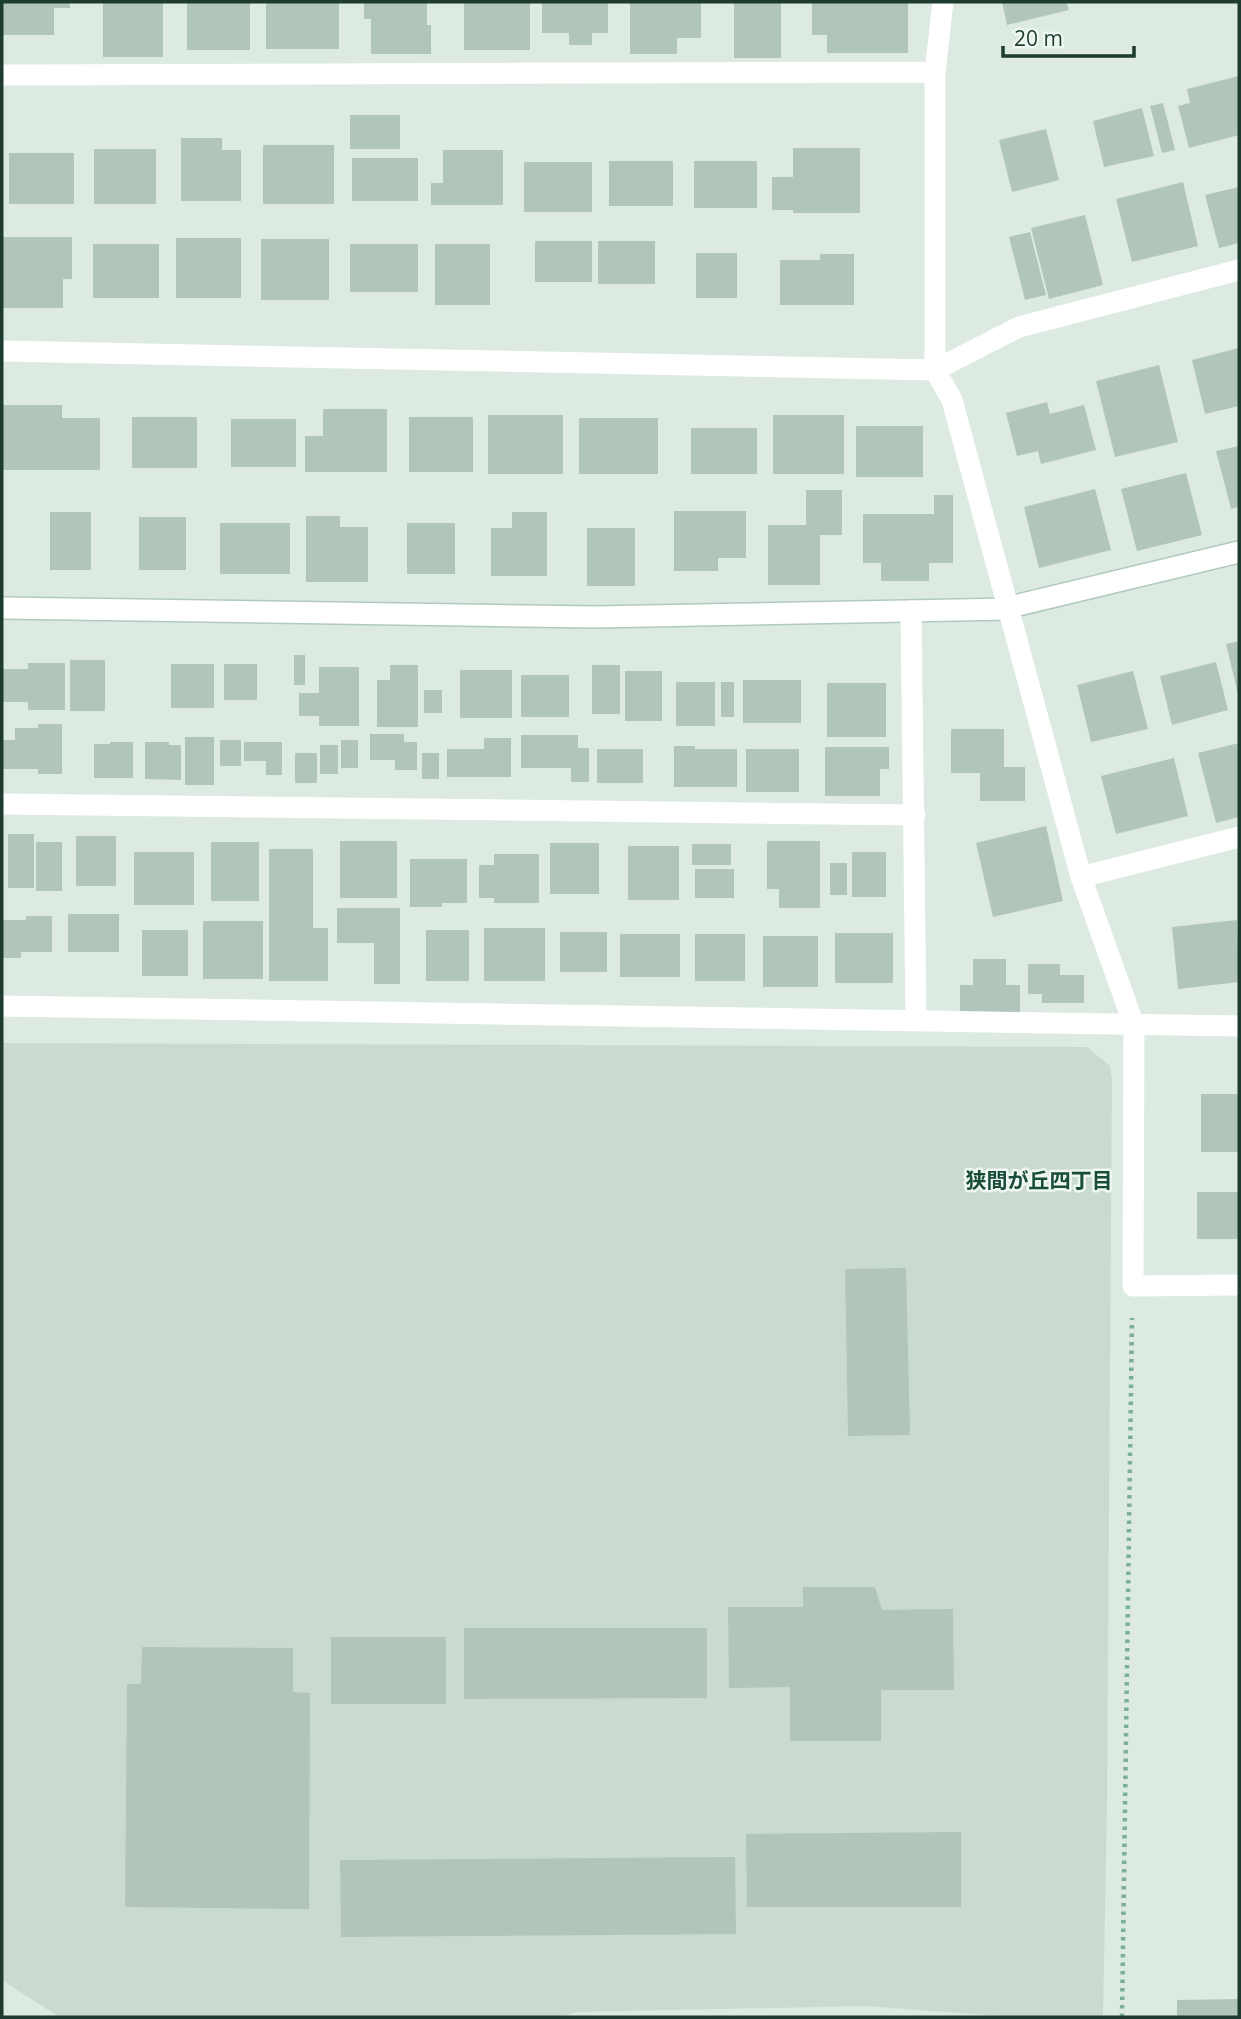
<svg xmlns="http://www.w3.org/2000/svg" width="1241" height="2019" viewBox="0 0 1241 2019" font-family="'Open Sans','Noto Sans JP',sans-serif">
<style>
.built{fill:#cbdad1}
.building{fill:#b2c5bb}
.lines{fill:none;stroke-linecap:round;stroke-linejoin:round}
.secondary-casing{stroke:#b0cbbd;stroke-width:24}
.path{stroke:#7bb098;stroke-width:4.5;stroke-dasharray:3.5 5;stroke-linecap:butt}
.street{stroke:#fff;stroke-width:21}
.secondary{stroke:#fff;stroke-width:21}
.labels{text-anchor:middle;stroke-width:5;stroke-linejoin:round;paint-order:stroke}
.neighbourhood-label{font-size:21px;font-weight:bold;fill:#194d39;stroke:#eef7f1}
</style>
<rect width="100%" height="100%" fill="#ddeae2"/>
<path class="built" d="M 2,1043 L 1087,1047 L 1110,1066 L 1112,1079 L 1107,1805 L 1103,2017 L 1012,2017 L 865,2006 L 578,2012 L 561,2017 L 59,2017 L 2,1980 Z"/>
<path class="building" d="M 2,2 L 70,2 L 70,8 L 54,8 L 54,35 L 2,35 Z
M 103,2 L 163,2 L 163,57 L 103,57 Z
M 187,2 L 250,2 L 250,50 L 187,50 Z
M 266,2 L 339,2 L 339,49 L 266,49 Z
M 364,2 L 427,2 L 427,25 L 431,25 L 431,54 L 371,54 L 371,19 L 364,19 Z
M 464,2 L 530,2 L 530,50 L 464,50 Z
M 542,2 L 608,2 L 608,33 L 592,33 L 592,45 L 569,45 L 569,33 L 542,33 Z
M 630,2 L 701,2 L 701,38 L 677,38 L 677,54 L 630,54 Z
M 812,2 L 908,2 L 908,53 L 827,53 L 827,35 L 812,35 Z
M 1002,2 L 1066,2 L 1069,10 L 1007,25 Z
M 734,3 L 781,3 L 781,58 L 734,58 Z
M 1239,76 L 1239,135 L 1189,148 L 1178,106 L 1190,103 L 1187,89 Z
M 1163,103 L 1175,150 L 1162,153 L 1150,106 Z
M 1142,108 L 1154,156 L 1104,167 L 1093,121 Z
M 350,115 L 400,115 L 400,149 L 350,149 Z
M 1046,129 L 1059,180 L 1012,192 L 999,140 Z
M 181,138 L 222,138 L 222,150 L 241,150 L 241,201 L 181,201 Z
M 263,145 L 334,145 L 334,204 L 263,204 Z
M 793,148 L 860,148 L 860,213 L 793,213 L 793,210 L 772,210 L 772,177 L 793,177 Z
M 94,149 L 156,149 L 156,204 L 94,204 Z
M 443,150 L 503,150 L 503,205 L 431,205 L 431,183 L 443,183 Z
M 9,153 L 74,153 L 74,204 L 9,204 Z
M 352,158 L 418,158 L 418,201 L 352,201 Z
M 609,161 L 673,161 L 673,206 L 609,206 Z
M 694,161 L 757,161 L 757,208 L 694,208 Z
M 524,162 L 592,162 L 592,212 L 524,212 Z
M 1183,182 L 1198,246 L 1132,262 L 1116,199 Z
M 1239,187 L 1239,243 L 1219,248 L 1205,195 Z
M 1085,215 L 1103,285 L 1049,299 L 1031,228 Z
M 1030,232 L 1046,295 L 1025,300 L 1009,237 Z
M 2,237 L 72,237 L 72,279 L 63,279 L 63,308 L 2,308 Z
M 176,238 L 241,238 L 241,298 L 176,298 Z
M 261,239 L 329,239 L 329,300 L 261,300 Z
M 535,241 L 592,241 L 592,282 L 535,282 Z
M 598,241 L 655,241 L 655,284 L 598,284 Z
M 93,244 L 159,244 L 159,298 L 93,298 Z
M 350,244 L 418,244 L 418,292 L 350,292 Z
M 435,244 L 490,244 L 490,305 L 435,305 Z
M 696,253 L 737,253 L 737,298 L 696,298 Z
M 820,254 L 854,254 L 854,305 L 780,305 L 780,260 L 820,260 Z
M 1239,348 L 1239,406 L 1205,414 L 1192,360 Z
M 1159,365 L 1178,442 L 1115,457 L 1096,381 Z
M 1047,402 L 1050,414 L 1084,405 L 1096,450 L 1041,464 L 1038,451 L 1017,456 L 1006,413 Z
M 2,405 L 62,405 L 62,418 L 100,418 L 100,470 L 2,470 Z
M 323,409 L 387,409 L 387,472 L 305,472 L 305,436 L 323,436 Z
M 488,415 L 563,415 L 563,474 L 488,474 Z
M 773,415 L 844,415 L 844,474 L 773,474 Z
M 132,417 L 197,417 L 197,468 L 132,468 Z
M 409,417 L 473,417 L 473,472 L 409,472 Z
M 579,418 L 658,418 L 658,474 L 579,474 Z
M 231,419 L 296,419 L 296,467 L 231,467 Z
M 856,426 L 923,426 L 923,477 L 856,477 Z
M 691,428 L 757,428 L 757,474 L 691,474 Z
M 1239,446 L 1239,507 L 1231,509 L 1216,451 Z
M 1186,473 L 1202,535 L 1137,551 L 1121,489 Z
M 1095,489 L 1111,550 L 1039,568 L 1024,507 Z
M 806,490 L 842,490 L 842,535 L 820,535 L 820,585 L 768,585 L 768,525 L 806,525 Z
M 934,495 L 953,495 L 953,563 L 929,563 L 929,581 L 881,581 L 881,563 L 863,563 L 863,514 L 934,514 Z
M 674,511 L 746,511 L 746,558 L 718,558 L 718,571 L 674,571 Z
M 50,512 L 91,512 L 91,570 L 50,570 Z
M 512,512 L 547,512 L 547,576 L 491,576 L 491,528 L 512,528 Z
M 306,516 L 340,516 L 340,527 L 368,527 L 368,582 L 306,582 Z
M 139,517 L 186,517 L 186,570 L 139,570 Z
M 220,523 L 290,523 L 290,574 L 220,574 Z
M 407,523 L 455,523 L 455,574 L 407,574 Z
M 587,528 L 635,528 L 635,586 L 587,586 Z
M 1239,641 L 1239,693 L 1238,694 L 1226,644 Z
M 294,655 L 305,655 L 305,685 L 294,685 Z
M 70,660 L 105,660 L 105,711 L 70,711 Z
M 1216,662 L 1228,710 L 1172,725 L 1160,676 Z
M 28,663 L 65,663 L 65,710 L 28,710 L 28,702 L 2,702 L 2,669 L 28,669 Z
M 171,664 L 214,664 L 214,708 L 171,708 Z
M 224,664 L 257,664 L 257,700 L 224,700 Z
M 390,665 L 418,665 L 418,727 L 377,727 L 377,680 L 390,680 Z
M 592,665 L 620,665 L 620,714 L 592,714 Z
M 319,667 L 359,667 L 359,726 L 319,726 L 319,716 L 299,716 L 299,693 L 319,693 Z
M 460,670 L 512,670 L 512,718 L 460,718 Z
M 625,671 L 662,671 L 662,721 L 625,721 Z
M 1133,671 L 1148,729 L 1091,742 L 1077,685 Z
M 521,675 L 569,675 L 569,717 L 521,717 Z
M 743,680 L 801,680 L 801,723 L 743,723 Z
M 676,682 L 715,682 L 715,726 L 676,726 Z
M 721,682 L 734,682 L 734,717 L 721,717 Z
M 827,683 L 886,683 L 886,737 L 827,737 Z
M 424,690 L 442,690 L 442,713 L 424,713 Z
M 38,724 L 62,724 L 62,774 L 38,774 L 38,769 L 2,769 L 2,740 L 15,740 L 15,728 L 38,728 Z
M 951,729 L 1004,729 L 1004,767 L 1025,767 L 1025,801 L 980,801 L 980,773 L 951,773 Z
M 370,734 L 404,734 L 404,742 L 417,742 L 417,770 L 395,770 L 395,760 L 370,760 Z
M 521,735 L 578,735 L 578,748 L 589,748 L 589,782 L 571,782 L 571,768 L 521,768 Z
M 185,737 L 214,737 L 214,785 L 185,785 Z
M 484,738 L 511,738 L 511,777 L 447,777 L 447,749 L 484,749 Z
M 220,740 L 241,740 L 241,766 L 220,766 Z
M 341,740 L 358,740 L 358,768 L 341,768 Z
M 110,742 L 133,742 L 133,778 L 94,778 L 94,744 L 110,744 Z
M 145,742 L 169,742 L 169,745 L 181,745 L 181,780 L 145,779 Z
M 244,742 L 282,742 L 282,775 L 266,775 L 266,761 L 244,761 Z
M 1239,743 L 1239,817 L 1216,823 L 1198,753 Z
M 320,745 L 338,745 L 338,774 L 320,774 Z
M 674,746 L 695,746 L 695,749 L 737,749 L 737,787 L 674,787 Z
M 825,747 L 889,747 L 889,769 L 880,769 L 880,796 L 825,796 Z
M 597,749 L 643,749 L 643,783 L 597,783 Z
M 746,749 L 799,749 L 799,792 L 746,792 Z
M 295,753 L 317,753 L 317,783 L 295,783 Z
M 422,753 L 439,753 L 439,779 L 422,779 Z
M 1174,758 L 1188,816 L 1116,834 L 1101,776 Z
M 1046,826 L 1063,901 L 993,917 L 976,843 Z
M 8,834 L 34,834 L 34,888 L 8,888 Z
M 76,836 L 116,836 L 116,886 L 76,886 Z
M 340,841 L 397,841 L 397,898 L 340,898 Z
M 767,841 L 820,841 L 820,908 L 779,908 L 779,889 L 767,889 Z
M 36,842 L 62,842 L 62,891 L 36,891 Z
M 211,842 L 259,842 L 259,901 L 211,901 Z
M 550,843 L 599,843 L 599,894 L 550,894 Z
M 692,844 L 731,844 L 731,865 L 692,865 Z
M 628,846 L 679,846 L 679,900 L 628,900 Z
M 269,849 L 313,849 L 313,928 L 328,928 L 328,981 L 269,981 Z
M 134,852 L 194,852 L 194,905 L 134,905 Z
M 852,852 L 886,852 L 886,897 L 852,897 Z
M 494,854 L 539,854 L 539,903 L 494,903 L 494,898 L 479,898 L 479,865 L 494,865 Z
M 410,859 L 467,859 L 467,903 L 442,903 L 442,907 L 410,907 Z
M 830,863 L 847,863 L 847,895 L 830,895 Z
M 695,869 L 734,869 L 734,898 L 695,898 Z
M 337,908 L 400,908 L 400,984 L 374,984 L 374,943 L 337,943 Z
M 68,914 L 119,914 L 119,952 L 68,952 Z
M 26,916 L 52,916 L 52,952 L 21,952 L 21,958 L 2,958 L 2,920 L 26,920 Z
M 1237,920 L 1239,982 L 1178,989 L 1172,927 Z
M 203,921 L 263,921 L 263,979 L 203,979 Z
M 484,928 L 545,928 L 545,981 L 484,981 Z
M 142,930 L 188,930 L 188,976 L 142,976 Z
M 426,930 L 469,930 L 469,981 L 426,981 Z
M 560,932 L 607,932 L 607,972 L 560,972 Z
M 835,933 L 893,933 L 893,983 L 835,983 Z
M 620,934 L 680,934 L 680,977 L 620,977 Z
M 695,934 L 745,934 L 745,981 L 695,981 Z
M 763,936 L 818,936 L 818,987 L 763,987 Z
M 973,959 L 1006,959 L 1006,985 L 1020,985 L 1020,1015 L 960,1015 L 960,985 L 973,985 Z
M 1028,964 L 1060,964 L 1060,975 L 1084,975 L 1084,1003 L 1042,1003 L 1042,994 L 1028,994 Z
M 1201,1094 L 1239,1094 L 1239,1152 L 1201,1152 Z
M 1197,1192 L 1239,1192 L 1239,1239 L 1197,1239 Z
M 906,1268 L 910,1435 L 848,1436 L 845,1269 Z
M 803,1587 L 875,1587 L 882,1610 L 953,1609 L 954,1690 L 881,1690 L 881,1741 L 790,1741 L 790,1687 L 729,1688 L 728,1607 L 803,1607 Z
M 464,1628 L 707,1628 L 707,1698 L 464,1699 Z
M 331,1637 L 446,1637 L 446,1704 L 331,1704 Z
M 142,1647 L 293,1648 L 293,1692 L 310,1693 L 309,1909 L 125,1907 L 127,1684 L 141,1684 Z
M 961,1832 L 961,1907 L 747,1907 L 746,1834 Z
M 735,1857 L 736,1934 L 341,1937 L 340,1860 Z
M 1239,1999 L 1239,2017 L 1177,2017 L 1177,2000 Z"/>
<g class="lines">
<g class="secondary-casing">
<path id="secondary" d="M 2,608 L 595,617 L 1009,609 L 1010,607 L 1239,552"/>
</g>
<path class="path" d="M 1122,2017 L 1132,1318"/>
<path class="street" d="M 943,2 L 935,72 L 935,370 L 1019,327 L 1239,270
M 2,75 L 935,72
M 2,351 L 935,370 L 952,400 L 1081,877 L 1134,1025 L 1133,1286 L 1239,1285
M 911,611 L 916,1021
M 2,804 L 915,815
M 1081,877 L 1239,837
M 2,1006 L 1239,1026"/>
<use href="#secondary" class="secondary"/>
</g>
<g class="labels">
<g class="neighbourhood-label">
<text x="1039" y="1188">狭間が丘四丁目</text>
</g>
</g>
<rect width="1241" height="2019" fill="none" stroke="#1e3b2f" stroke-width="7"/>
<path d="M1003 46v10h131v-10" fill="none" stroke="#1e3b2f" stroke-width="3.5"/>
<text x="1014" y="46" font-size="21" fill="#1e3b2f" stroke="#eef7f1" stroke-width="5" paint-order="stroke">20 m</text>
</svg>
